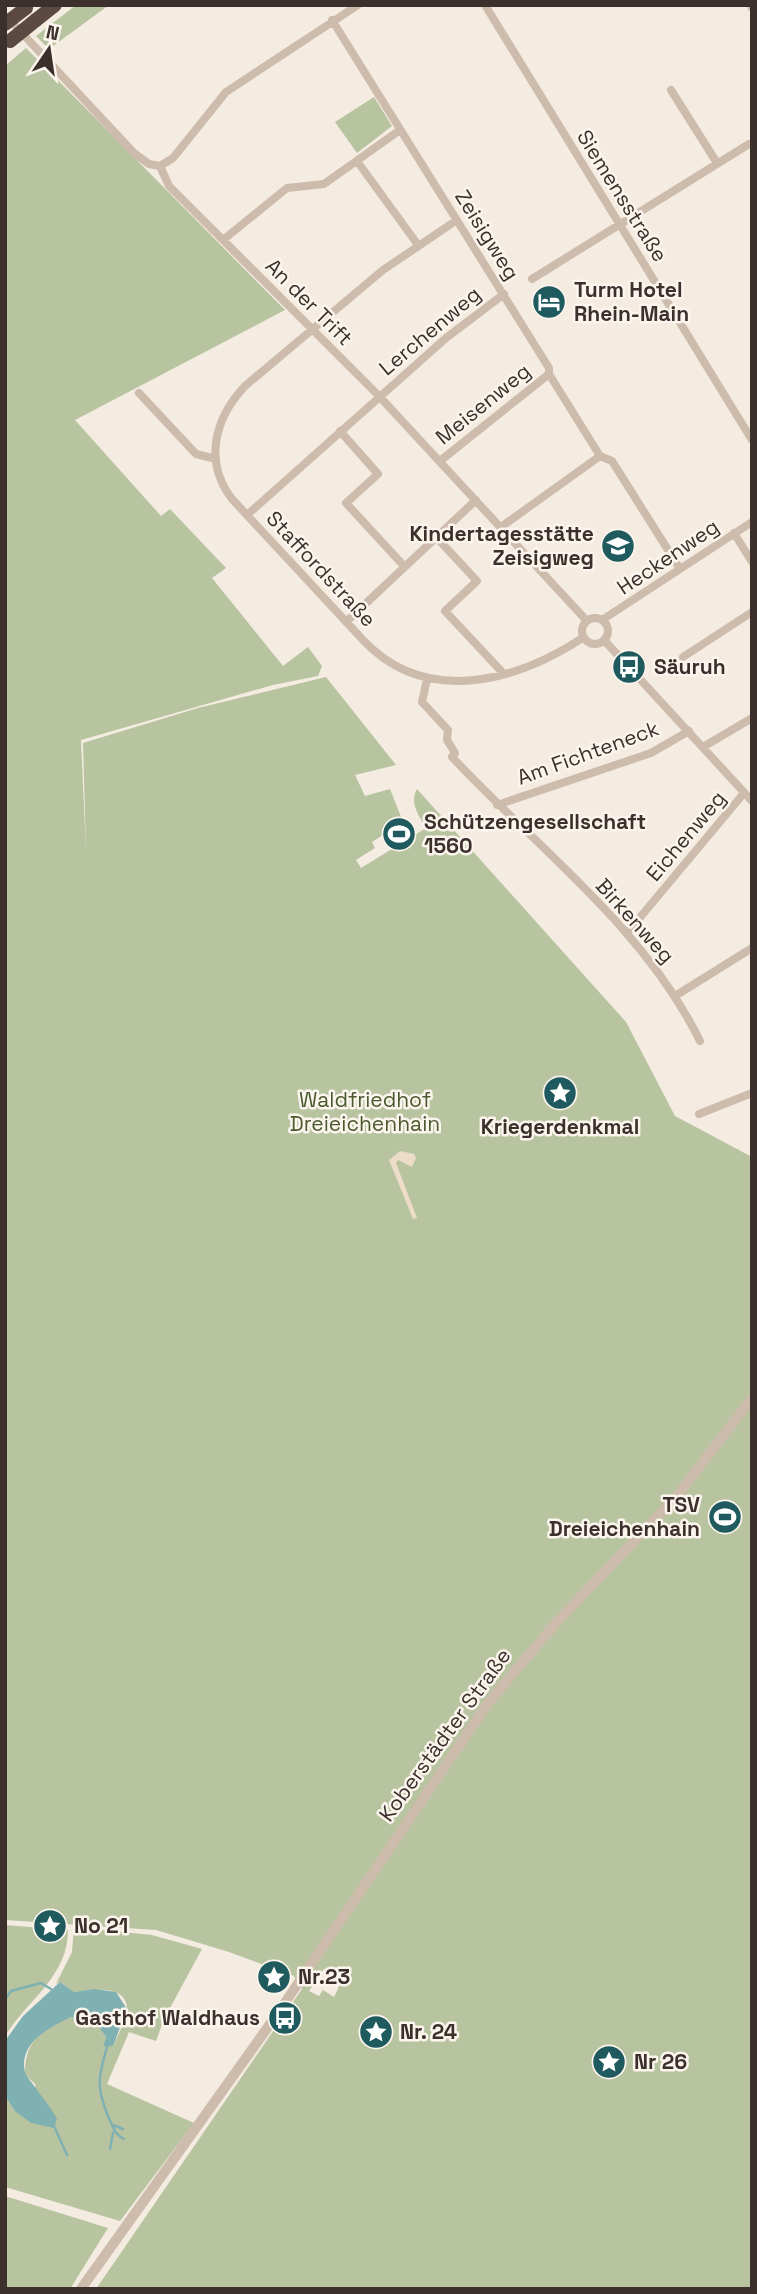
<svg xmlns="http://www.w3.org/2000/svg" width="757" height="2294" viewBox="0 0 757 2294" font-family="'Space Grotesk',sans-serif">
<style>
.green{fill:#b8c4a0;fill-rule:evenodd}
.plaza{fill:#ecdcc8}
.water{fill:#7fb0b2}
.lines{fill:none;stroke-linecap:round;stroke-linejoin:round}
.stream{stroke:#7fb0b2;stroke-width:2.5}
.minor{stroke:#cdbbac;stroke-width:8}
.tertiary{stroke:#cdbbac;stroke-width:10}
.motorway{stroke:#5c4a42;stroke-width:14}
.motorway-bridge{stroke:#5c4a42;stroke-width:14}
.labels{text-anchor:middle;stroke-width:5;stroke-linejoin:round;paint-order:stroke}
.street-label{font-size:21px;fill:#3b302b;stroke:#fbf5ee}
.poi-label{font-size:21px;font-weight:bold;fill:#3b302b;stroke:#fbf5ee;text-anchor:start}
.park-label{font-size:21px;fill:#4a5a2e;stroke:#fbf5ee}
</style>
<rect width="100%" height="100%" fill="#f4ebe1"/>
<path class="green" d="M 76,5 L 109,5 L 49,49 L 36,36 Z
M 26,48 L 285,310 L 75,420 L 161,516 L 170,509 L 226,568 L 212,578 L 283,666 L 308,647 L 322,666 L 318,676 L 273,685 L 81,740 L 86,851 L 83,743 L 198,708 L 326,677 L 396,765 L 355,775 L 365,796 L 390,789 L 403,822 L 372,842 L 375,848 L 356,860 L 361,868 L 426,828 C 419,816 409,803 417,789 L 626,1022 L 675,1116 L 752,1157 L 752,2289 L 96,2289 L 302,1989 L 294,1976 L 229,1952 L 156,1930 L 5,1920 L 5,66 ZM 324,1969 L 342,1980 L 334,1997 L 323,1990 L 319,1996 L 309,1991 Z
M 374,97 L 392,126 L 357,153 L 335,122 Z
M 5,1925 L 68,1930 C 68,1975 31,1997 7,2033 Z
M 74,1927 L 152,1935 L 202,1949 L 164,2019 L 156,2041 L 129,2032 L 107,2084 L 194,2123 L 120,2221 L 5,2187 L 5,2096 L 15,2111 L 36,2085 L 25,2074 C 25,2038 42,2032 71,2016 L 98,2026 L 106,2037 L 103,2046 L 113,2046 C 117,2036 127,2019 127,2009 C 127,1983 89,1990 74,1992 L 60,1982 L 56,1984 L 72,1952 Z
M 5,2196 L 108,2228 L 70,2289 L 5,2289 Z"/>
<path class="plaza" d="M 400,1151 L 414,1154 L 416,1158 L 412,1167 L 398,1160 L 396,1163 L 417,1218 L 413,1219 L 389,1160 Z"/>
<path class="water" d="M 60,1982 L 74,1992 L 95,1989 L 116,1992 L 127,2009 L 113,2046 L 103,2046 L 106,2037 L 98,2026 L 71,2017 C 50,2027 18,2043 25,2072 C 28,2080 51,2106 57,2119 L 54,2128 L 31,2123 L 15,2111 L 5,2096 L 5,2041 L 23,2016 Z"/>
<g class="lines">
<path class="stream" d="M 5,1999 L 11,1991 L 41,1983 L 51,1989
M 108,2044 C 99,2075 95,2085 108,2116 C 113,2126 114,2134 124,2139
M 113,2125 L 123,2129
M 54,2126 L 67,2155
M 110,2149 L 113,2133"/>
<path class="minor" d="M 485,5 L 752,440
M 750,5 L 752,8
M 7,17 L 134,153 L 149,164 L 160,166
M 332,20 L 549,368 L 549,374 L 600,456 L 612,461 L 680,569
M 671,90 L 717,163
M 357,161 L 418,245
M 160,166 L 169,186 L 379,396 L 587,621
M 160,166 L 173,158 L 226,92 L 358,5
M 457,220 L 383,270 L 245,386 C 215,418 203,461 232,499 L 364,641 C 426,706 516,682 584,637
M 223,240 L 287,188 L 324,184 L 400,130
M 532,279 L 749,144
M 139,393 L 196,454 L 216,459
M 340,431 L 378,474 L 346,503 L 404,566
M 440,461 L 549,374
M 247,515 L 446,338 L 504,294
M 501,527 L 600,456
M 734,533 L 752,562
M 436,537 L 477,581 L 445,611 L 503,673
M582 631a13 13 0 1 1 26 0a13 13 0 1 1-26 0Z
M 602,620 L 752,522
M 346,622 L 476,500
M 604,640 L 752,801
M 683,657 L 752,612
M 427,679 L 422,702 L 448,730 L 447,740 L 455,753 L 452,757 C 538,849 644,927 700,1041
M 703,747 L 752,718
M 497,805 L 651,753 L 689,731
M 627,933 L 744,793
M 675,996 L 752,948
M 699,1114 L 752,1093"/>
<path class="tertiary" d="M 81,2289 L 278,2013 L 488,1703 L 555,1624 L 677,1496 L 752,1398"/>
<path class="motorway" d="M 36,20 L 55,5"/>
<path class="motorway-bridge" d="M 5,24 L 26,8
M 10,41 L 36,20"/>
</g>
<defs>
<g id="hotel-disc" transform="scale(1.75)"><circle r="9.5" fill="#1f5a5e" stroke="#fbf5ee"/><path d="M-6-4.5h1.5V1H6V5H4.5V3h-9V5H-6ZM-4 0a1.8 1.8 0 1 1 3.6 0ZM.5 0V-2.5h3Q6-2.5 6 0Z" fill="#fff"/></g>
<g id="school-disc" transform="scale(1.75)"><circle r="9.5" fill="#1f5a5e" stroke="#fbf5ee"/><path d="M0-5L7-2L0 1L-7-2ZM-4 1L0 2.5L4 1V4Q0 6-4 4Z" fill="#fff"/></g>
<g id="bus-disc" transform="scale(1.75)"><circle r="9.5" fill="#1f5a5e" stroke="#fbf5ee"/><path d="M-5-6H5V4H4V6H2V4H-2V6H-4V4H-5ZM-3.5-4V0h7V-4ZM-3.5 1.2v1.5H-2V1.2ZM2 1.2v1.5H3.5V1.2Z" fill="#fff"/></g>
<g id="stadium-disc" transform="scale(1.75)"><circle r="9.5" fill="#1f5a5e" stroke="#fbf5ee"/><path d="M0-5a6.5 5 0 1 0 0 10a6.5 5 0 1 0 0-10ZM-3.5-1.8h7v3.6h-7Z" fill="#fff"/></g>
<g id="sight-disc" transform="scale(1.75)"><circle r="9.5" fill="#1f5a5e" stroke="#fbf5ee"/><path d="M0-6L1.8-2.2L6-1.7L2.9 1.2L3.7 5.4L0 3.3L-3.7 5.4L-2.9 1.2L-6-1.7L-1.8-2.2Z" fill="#fff"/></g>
</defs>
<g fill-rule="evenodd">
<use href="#hotel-disc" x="549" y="302"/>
<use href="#school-disc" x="618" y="546"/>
<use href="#bus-disc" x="629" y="667"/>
<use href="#stadium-disc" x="399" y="834"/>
<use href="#sight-disc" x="560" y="1093"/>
<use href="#stadium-disc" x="725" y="1517"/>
<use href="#sight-disc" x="50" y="1926"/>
<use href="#sight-disc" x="274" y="1977"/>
<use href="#bus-disc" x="285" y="2018"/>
<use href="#sight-disc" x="376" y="2032"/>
<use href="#sight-disc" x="609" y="2062"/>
</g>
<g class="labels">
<g class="street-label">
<text transform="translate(622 196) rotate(58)" y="7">Siemensstraße</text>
<text transform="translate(487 235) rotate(58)" y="7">Zeisigweg</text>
<text transform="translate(309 302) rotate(45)" y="7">An der Trift</text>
<text transform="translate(430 331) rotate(-40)" y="7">Lerchenweg</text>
<text transform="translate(483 404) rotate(-39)" y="7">Meisenweg</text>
<text transform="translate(668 557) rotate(-34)" y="7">Heckenweg</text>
<text transform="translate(321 569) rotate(47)" y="7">Staffordstraße</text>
<text transform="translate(588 753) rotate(-20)" y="7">Am Fichteneck</text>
<text transform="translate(686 836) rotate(-50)" y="7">Eichenweg</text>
<text transform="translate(635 921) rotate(48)" y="7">Birkenweg</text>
<text transform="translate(445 1735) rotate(-54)" y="7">Koberstädter Straße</text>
</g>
<g class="poi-label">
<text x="574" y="297">Turm Hotel<tspan x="574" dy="24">Rhein-Main</tspan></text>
<text x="594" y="541" text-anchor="end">Kindertagesstätte<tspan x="594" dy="24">Zeisigweg</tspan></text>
<text x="654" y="674">Säuruh</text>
<text x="424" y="829">Schützengesellschaft<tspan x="424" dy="24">1560</tspan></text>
<text x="560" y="1134" text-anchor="middle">Kriegerdenkmal</text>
<text x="700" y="1512" text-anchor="end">TSV<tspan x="700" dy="24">Dreieichenhain</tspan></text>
<text x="74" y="1933">No 21</text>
<text x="298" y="1984">Nr.23</text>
<text x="260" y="2025" text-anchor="end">Gasthof Waldhaus</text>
<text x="400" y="2039">Nr. 24</text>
<text x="634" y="2069">Nr 26</text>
</g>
<g class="park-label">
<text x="365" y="1107">Waldfriedhof<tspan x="365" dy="24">Dreieichenhain</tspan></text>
</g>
</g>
<rect width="757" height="2294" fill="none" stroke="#3b302b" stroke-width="14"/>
<g transform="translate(49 49) rotate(13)" stroke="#fbf5ee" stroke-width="5" paint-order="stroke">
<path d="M0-5L12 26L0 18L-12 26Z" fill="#3b302b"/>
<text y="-10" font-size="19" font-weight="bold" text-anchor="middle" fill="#3b302b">N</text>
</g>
</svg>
